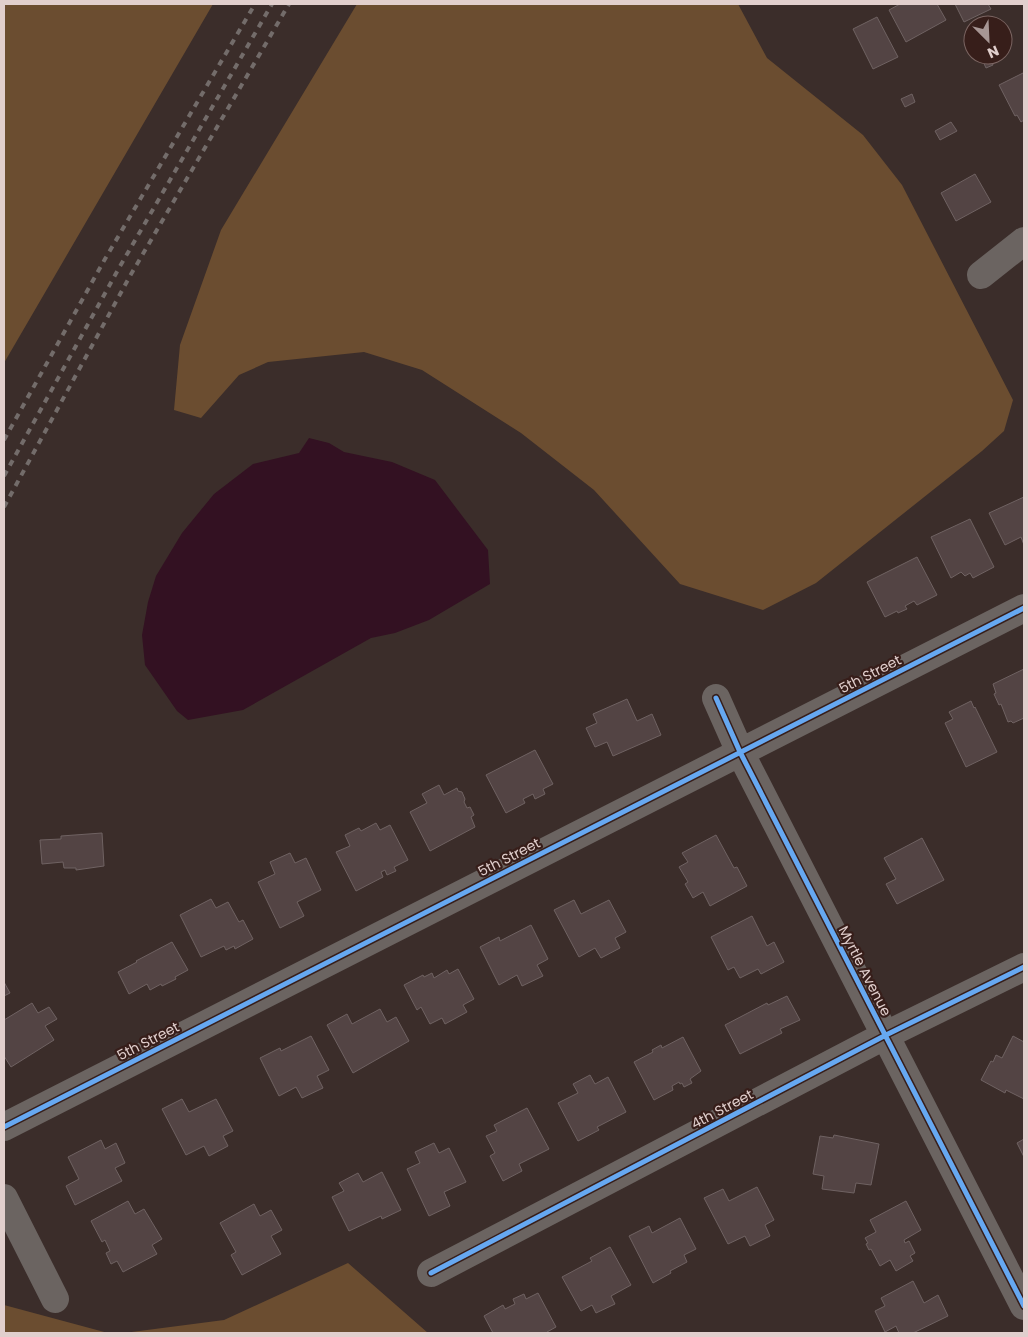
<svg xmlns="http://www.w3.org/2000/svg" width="1028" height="1337" viewBox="0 0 1028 1337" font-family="Poppins,sans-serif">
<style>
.forest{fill:#6b4d30}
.water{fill:#312}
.building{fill:#534444;stroke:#6f6262}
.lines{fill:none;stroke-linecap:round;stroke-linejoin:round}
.minor{stroke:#6b6461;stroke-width:28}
.rail{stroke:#736c6a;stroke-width:4;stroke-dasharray:6 6;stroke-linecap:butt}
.cycleway-casing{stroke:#371e1a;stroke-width:8}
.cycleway{stroke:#66a8f1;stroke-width:5}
.labels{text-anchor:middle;stroke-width:4.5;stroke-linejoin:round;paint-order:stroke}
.street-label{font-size:14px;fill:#e1cfcd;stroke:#371e1a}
</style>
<rect width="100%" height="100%" fill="#3b2d2a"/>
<path class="forest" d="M 4,4 L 213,4 L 4,363 Z
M 357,4 L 738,4 L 767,58 L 863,135 L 902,185 L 1013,400 L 1004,431 L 982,451 L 816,583 L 763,610 L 680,584 L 594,490 L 521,433 L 422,370 L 364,352 L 268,362 L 239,375 L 201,418 L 174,410 L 180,345 L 221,230 Z
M 348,1263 L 428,1333 L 124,1333 L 224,1320 Z
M 4,1302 L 4,1305 L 108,1333 L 4,1333 Z"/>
<path class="water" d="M 309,438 L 329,443 L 344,452 L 392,462 L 435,480 L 488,550 L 490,584 L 429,620 L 395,633 L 371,638 L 243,710 L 188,720 L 177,711 L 145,665 L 142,635 L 148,602 L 156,576 L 182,533 L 214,494 L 253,464 L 299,453 Z"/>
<path class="building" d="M 900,4 L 937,4 L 946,20 L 906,42 L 889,10 Z
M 955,4 L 988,4 L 991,9 L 964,22 Z
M 877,17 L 898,57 L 873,69 L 853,29 Z
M 989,56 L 993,65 L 986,68 L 982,59 Z
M 1023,73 L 1024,75 L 1024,120 L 1021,122 L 1017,115 L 1015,116 L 999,85 Z
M 912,94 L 915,102 L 905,107 L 901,99 Z
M 951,122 L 957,131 L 940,140 L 935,131 Z
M 975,174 L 991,202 L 956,221 L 941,193 Z
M 1024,497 L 1024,545 L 1021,537 L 1005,545 L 989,513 Z
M 970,519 L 994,567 L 973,578 L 970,573 L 965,576 L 961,572 L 951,578 L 931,537 Z
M 917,557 L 937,595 L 917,605 L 914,601 L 905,606 L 907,609 L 898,613 L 897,611 L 885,617 L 867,582 Z
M 1024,669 L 1024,718 L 1013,723 L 1011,721 L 1008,722 L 1001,704 L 999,705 L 994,694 L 996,693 L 993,684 Z
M 627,699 L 637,721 L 652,714 L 661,735 L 613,756 L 607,742 L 595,747 L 586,728 L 597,723 L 593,714 Z
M 971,701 L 974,708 L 975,707 L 997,752 L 966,767 L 945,723 L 953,719 L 949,712 Z
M 535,750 L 553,784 L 543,789 L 545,794 L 535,799 L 533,794 L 523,799 L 525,803 L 506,813 L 486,775 Z
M 439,785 L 444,795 L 457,788 L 458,791 L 462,792 L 465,799 L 464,802 L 467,808 L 470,807 L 474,815 L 471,817 L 475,827 L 430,851 L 410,812 L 427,803 L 422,794 Z
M 376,823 L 380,830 L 390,825 L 408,860 L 394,867 L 396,871 L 387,875 L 385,870 L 381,872 L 383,877 L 356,891 L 336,852 L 350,846 L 345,835 L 359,828 L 361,831 Z
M 102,833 L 104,866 L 76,870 L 76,868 L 64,868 L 63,862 L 42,864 L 40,840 L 61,839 L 61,836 Z
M 716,835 L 734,868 L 737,867 L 747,886 L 710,906 L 703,892 L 693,898 L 685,884 L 688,882 L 679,867 L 688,862 L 682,853 Z
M 922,838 L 944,880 L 897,904 L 886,884 L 896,879 L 884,858 Z
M 290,853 L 295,863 L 306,858 L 321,890 L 297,902 L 304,916 L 280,928 L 258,882 L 275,874 L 270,862 Z
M 211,899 L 216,908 L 228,902 L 239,922 L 243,920 L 253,939 L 235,949 L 234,946 L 226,950 L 224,946 L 201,957 L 180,915 Z
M 574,900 L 581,914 L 609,900 L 626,932 L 615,938 L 620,948 L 601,958 L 595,948 L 579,957 L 554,910 Z
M 752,916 L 767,946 L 774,942 L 784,962 L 761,974 L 758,969 L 740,978 L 734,967 L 728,970 L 711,937 Z
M 531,925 L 548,959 L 537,965 L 543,976 L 522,986 L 517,975 L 499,985 L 480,947 L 499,937 L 500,941 Z
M 172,942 L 188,970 L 175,977 L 176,979 L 162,986 L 161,984 L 150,990 L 147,984 L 129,994 L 118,972 L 137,962 L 136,961 Z
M 458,969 L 474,999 L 463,1005 L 467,1012 L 445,1024 L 442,1018 L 430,1024 L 421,1007 L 417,1010 L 404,985 L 423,975 L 424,977 L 432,973 L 434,978 L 447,970 L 449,974 Z
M 4,982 L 10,993 L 4,996 Z
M 787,996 L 800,1020 L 780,1029 L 782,1033 L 740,1054 L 725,1025 L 767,1003 L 768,1005 Z
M 32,1003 L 38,1013 L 49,1007 L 57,1019 L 45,1026 L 54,1040 L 11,1067 L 4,1056 L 4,1020 Z
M 380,1009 L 387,1022 L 396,1017 L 409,1041 L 353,1073 L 327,1025 L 347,1014 L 352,1024 Z
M 311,1036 L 329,1070 L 317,1076 L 323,1088 L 302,1098 L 296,1087 L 279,1096 L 260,1058 L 280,1048 L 281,1051 Z
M 1013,1036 L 1024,1042 L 1024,1099 L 1006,1090 L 1005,1093 L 981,1080 L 991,1061 L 993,1062 L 996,1055 L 1002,1058 Z
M 683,1037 L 701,1071 L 690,1079 L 692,1083 L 684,1087 L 682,1083 L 680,1084 L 679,1082 L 672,1086 L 673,1090 L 654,1100 L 634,1062 L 653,1052 L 652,1050 L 661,1045 L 662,1048 Z
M 590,1075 L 595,1084 L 608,1077 L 626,1112 L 597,1127 L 599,1130 L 578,1141 L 558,1103 L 578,1093 L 573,1084 Z
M 182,1099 L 189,1112 L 216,1099 L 233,1131 L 223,1136 L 228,1146 L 209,1156 L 204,1146 L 186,1155 L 162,1109 Z
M 527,1108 L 549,1149 L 519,1164 L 522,1171 L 503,1181 L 490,1156 L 495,1153 L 486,1136 L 497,1131 L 494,1125 Z
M 834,1135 L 879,1144 L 871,1185 L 856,1183 L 854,1193 L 822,1189 L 824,1176 L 813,1174 L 820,1136 L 833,1138 Z
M 1024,1139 L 1024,1157 L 1017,1143 Z
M 101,1140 L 105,1149 L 116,1143 L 125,1163 L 115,1168 L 122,1181 L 75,1205 L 66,1186 L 79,1179 L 68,1157 Z
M 434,1143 L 439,1153 L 449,1148 L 466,1182 L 444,1192 L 450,1206 L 429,1216 L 407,1169 L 420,1163 L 415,1152 Z
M 382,1172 L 401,1210 L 382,1219 L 381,1216 L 349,1231 L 332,1197 L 344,1191 L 339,1183 L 358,1173 L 363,1182 Z
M 757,1187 L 774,1220 L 765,1225 L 770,1236 L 750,1246 L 745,1236 L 728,1244 L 704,1198 L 723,1189 L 729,1201 Z
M 128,1201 L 135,1214 L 144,1209 L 162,1239 L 152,1245 L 157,1254 L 123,1272 L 117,1261 L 111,1264 L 106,1253 L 110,1251 L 105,1240 L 102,1242 L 91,1221 Z
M 906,1201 L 921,1230 L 904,1240 L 905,1243 L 909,1241 L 915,1253 L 910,1256 L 913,1261 L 896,1271 L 890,1260 L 880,1266 L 871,1249 L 869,1250 L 866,1244 L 868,1243 L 865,1238 L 876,1232 L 870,1220 Z
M 254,1204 L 260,1216 L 271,1210 L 282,1230 L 271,1236 L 281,1254 L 242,1275 L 231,1255 L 236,1252 L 220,1223 Z
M 680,1218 L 696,1249 L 684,1255 L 687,1262 L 670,1271 L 671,1273 L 653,1283 L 629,1236 L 649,1226 L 652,1233 Z
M 610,1247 L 631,1285 L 611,1296 L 615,1304 L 596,1313 L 592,1305 L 581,1311 L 562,1277 L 592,1261 L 590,1258 Z
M 913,1281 L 924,1303 L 938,1295 L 948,1316 L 913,1333 L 899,1333 L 896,1326 L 885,1332 L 875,1311 L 885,1306 L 881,1298 Z
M 538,1293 L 556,1327 L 547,1332 L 548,1333 L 493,1333 L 484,1316 L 503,1305 L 505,1309 L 515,1304 L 513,1299 L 524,1294 L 526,1299 Z"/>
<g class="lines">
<path class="minor" d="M 981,275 L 1024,241
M 716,698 L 740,752 L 1024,1306
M 4,1127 L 1024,608
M 4,1198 L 55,1299
M 431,1273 L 886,1035 L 1024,967"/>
<path class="rail" d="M 4,440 L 105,259 L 255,4
M 4,476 L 119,268 L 272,4
M 4,507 L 130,276 L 289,4"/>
<g class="cycleway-casing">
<path id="cycleway" d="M 716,698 L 740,752 L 1024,1306
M 4,1127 L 1024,608
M 431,1273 L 886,1035 L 1024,967"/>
</g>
<use href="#cycleway" class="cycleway"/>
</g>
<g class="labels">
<g class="street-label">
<text transform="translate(870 674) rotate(-27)" y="5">5th Street</text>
<text transform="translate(509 857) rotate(-27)" y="5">5th Street</text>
<text transform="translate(865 971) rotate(63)" y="5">Myrtle Avenue</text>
<text transform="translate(148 1041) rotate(-27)" y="5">5th Street</text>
<text transform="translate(722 1109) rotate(-28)" y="5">4th Street</text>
</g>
</g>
<rect width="1028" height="1337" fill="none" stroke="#e1cfcd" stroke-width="10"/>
<g transform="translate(988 40) rotate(156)"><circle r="24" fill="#371e1a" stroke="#7b6562"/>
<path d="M0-4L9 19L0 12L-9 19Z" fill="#a79694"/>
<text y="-8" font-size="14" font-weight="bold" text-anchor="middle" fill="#e1cfcd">N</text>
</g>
</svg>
